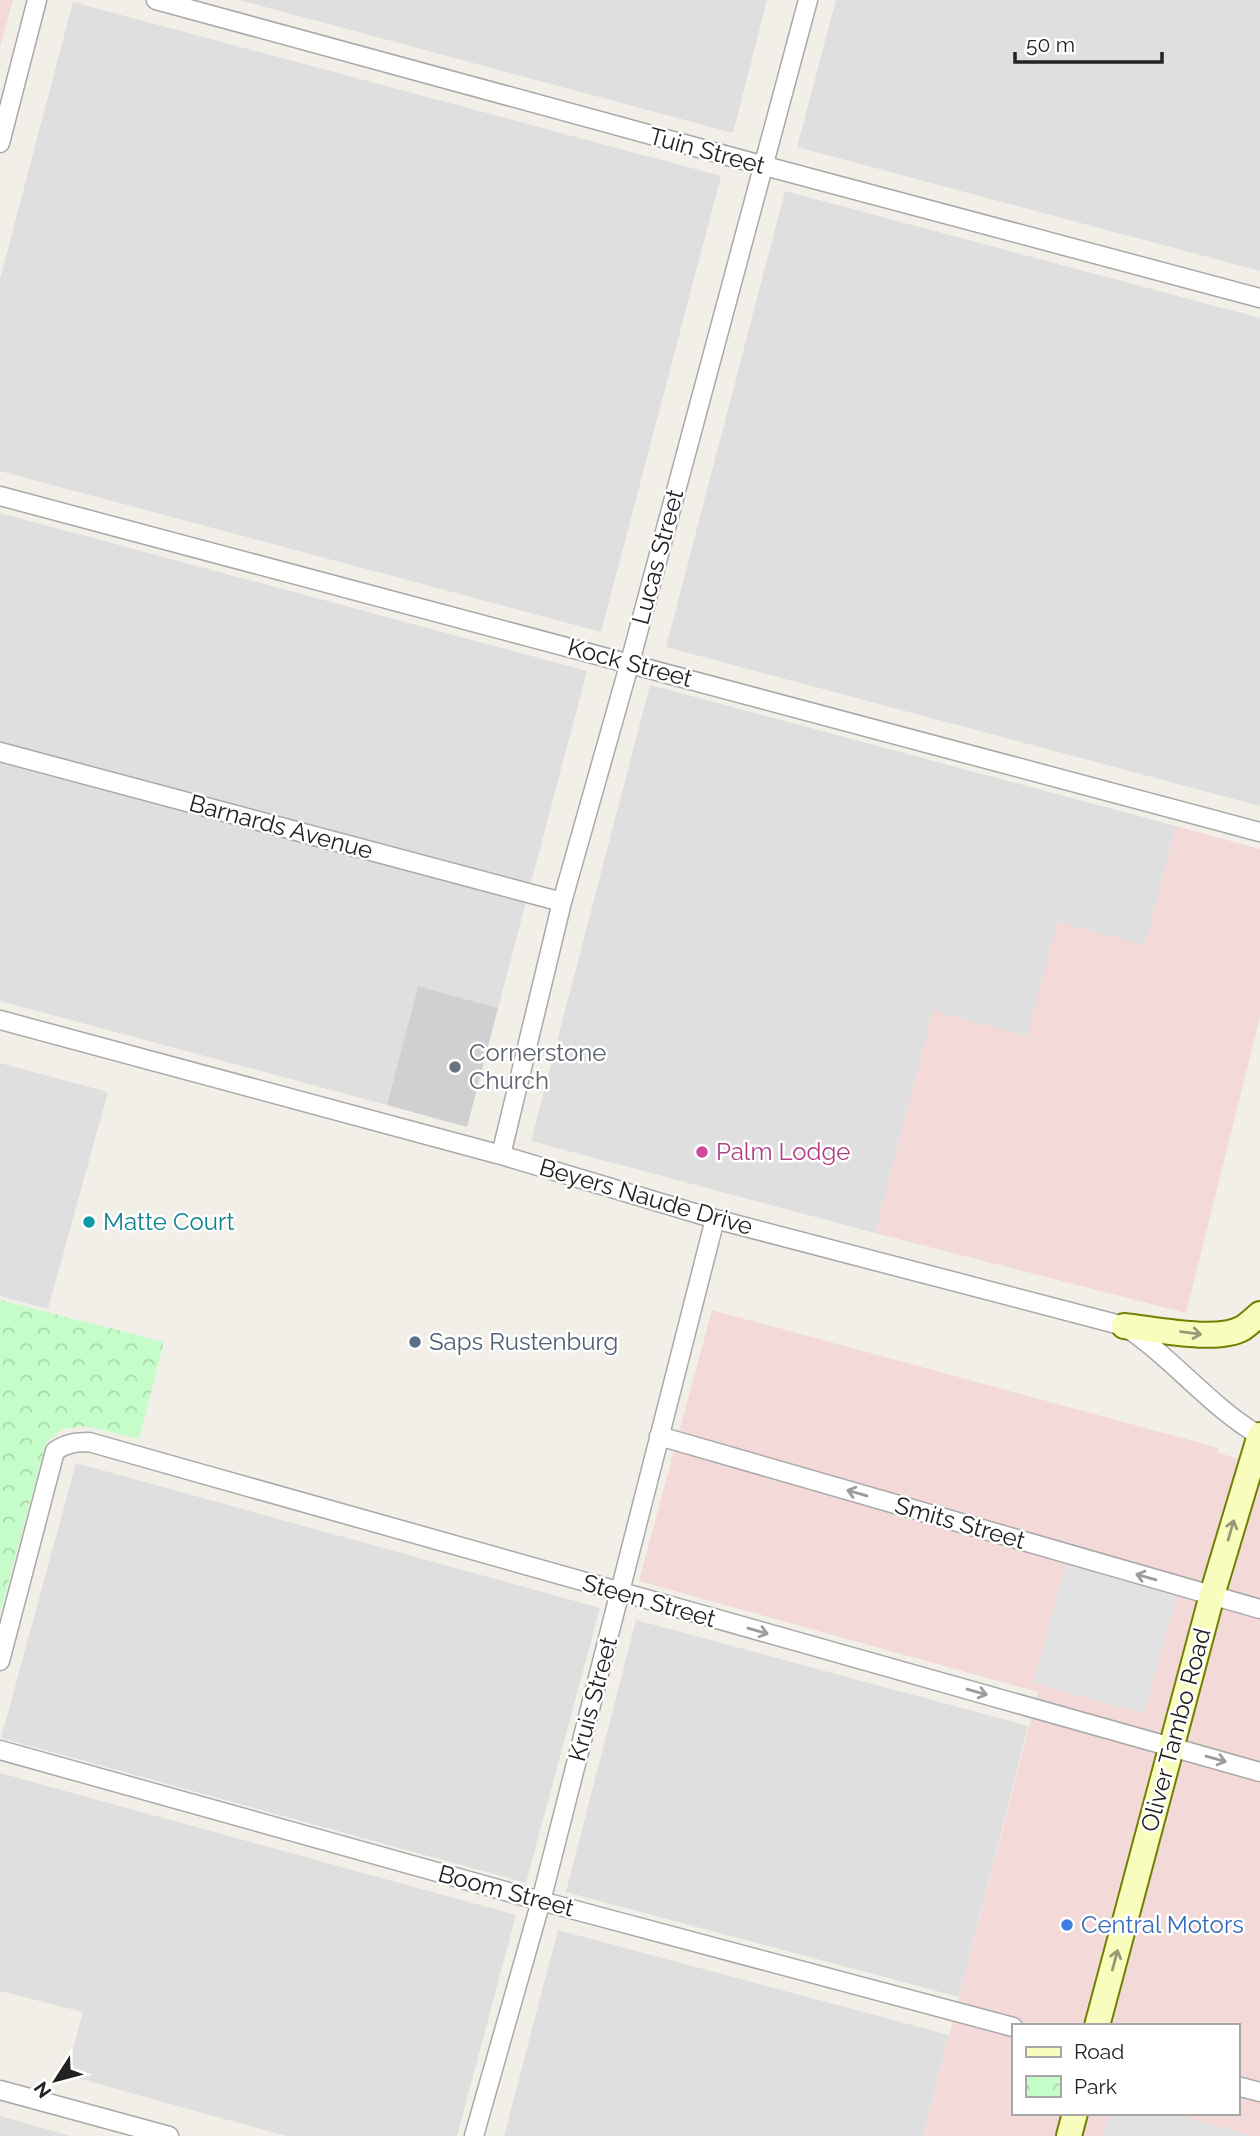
<svg xmlns="http://www.w3.org/2000/svg" width="1260" height="2136" viewBox="0 0 1260 2136" font-family="Raleway,sans-serif">
<style>
.residential{fill:#e0dfdf}
.commercial{fill:#f3d9d8;fill-rule:evenodd}
.religious{fill:#d0d0d0}
.park{fill:url(#park-crowns)}
.parking{fill:#e2e2e2}
.lines{fill:none;stroke-linecap:round;stroke-linejoin:round}
.minor-casing{stroke:#a9a9a9;stroke-width:21}
.secondary-casing{stroke:#728001;stroke-width:28}
.minor{stroke:#fff;stroke-width:18}
.secondary{stroke:#f8fcbd;stroke-width:24}
.oneway{stroke:#989a77}
.oneway2{stroke:#9c9c9c}
.worship-dot{fill:#6b7280;stroke:#fff;stroke-width:2.5}
.hotel-dot{fill:#d1479c;stroke:#fff;stroke-width:2.5}
.culture-dot{fill:#0f9aa8;stroke:#fff;stroke-width:2.5}
.service-dot{fill:#5c6f8a;stroke:#fff;stroke-width:2.5}
.shop-dot{fill:#3f7fe0;stroke:#fff;stroke-width:2.5}
.labels{text-anchor:middle;stroke-width:5;stroke-linejoin:round;paint-order:stroke}
.street-label{font-size:24px;fill:#222;stroke:#fff}
.worship-label{font-size:24px;fill:#5b616d;stroke:#fff;text-anchor:start}
.hotel-label{font-size:24px;fill:#b23c85;stroke:#fff;text-anchor:start}
.culture-label{font-size:24px;fill:#0d838f;stroke:#fff;text-anchor:start}
.service-label{font-size:24px;fill:#4e5e75;stroke:#fff;text-anchor:start}
.shop-label{font-size:24px;fill:#366cbe;stroke:#fff;text-anchor:start}
</style>
<defs>
<pattern id="park-crowns" width="20" height="18" patternUnits="userSpaceOnUse" patternTransform="scale(1.75)"><rect width="20" height="18" fill="#c6fcca"/><path d="M2 6a3 3 0 1 1 6 0M12 15a3 3 0 1 1 6 0" fill="none" stroke="#aad8ad"/></pattern>
</defs>
<rect width="100%" height="100%" fill="#f2efe8"/>
<path class="residential" d="M 239,0 L 767,0 L 733,133 Z
M 836,0 L 1260,0 L 1260,271 L 797,147 Z
M 73,2 L 721,176 L 601,632 L 0,471 L 0,279 Z
M 785,191 L 1260,318 L 1260,806 L 666,647 Z
M 0,513 L 587,671 L 498,1008 L 418,986 L 387,1105 L 0,1001 Z
M 650,685 L 1176,826 L 1145,946 L 1027,1037 L 933,1012 L 875,1233 L 531,1141 Z
M 0,1063 L 108,1092 L 48,1309 L 0,1296 Z
M 76,1463 L 600,1608 L 526,1883 L 1,1738 Z
M 636,1620 L 1028,1726 L 959,1997 L 566,1892 Z
M 0,1773 L 516,1915 L 457,2136 L 286,2136 L 66,2075 L 83,2012 L 0,1991 Z
M 558,1930 L 949,2035 L 923,2136 L 504,2136 Z
M 0,2116 L 71,2136 L 0,2136 Z"/>
<path class="commercial" d="M 0,0 L 13,0 L 0,47 Z
M 1176,826 L 1260,849 L 1260,1017 L 1186,1313 L 875,1233 L 933,1011 L 1027,1036 L 1057,922 L 1145,945 Z
M 712,1310 L 1219,1448 L 1218,1453 L 1260,1464 L 1260,2136 L 923,2136 L 1038,1692 L 639,1581 ZM 1013,2026 L 1237,2026 L 1237,2113 L 1013,2113 Z"/>
<path class="religious" d="M 418,986 L 498,1008 L 467,1127 L 387,1105 Z"/>
<path class="park" d="M 0,1300 L 164,1342 L 139,1439 L 86,1426 L 62,1429 L 46,1443 L 0,1613 Z"/>
<path class="parking" d="M 1066,1564 L 1177,1595 L 1144,1714 L 1033,1683 Z
M 1109,2113 L 1171,2113 L 1253,2136 L 1103,2136 Z"/>
<g class="lines">
<g class="minor-casing">
<path id="minor" d="M 156,0 L 765,166 L 1260,298
M 0,143 L 37,0
M 0,496 L 1260,832
M 0,752 L 562,902
M 0,1020 L 501,1155 L 715,1219 L 1124,1326 C 1173,1358 1209,1406 1260,1436
M 501,1155 L 562,902 L 630,662 L 808,0
M 659,1436 L 1260,1609
M 0,1661 L 55,1451 C 67,1443 76,1442 89,1442 L 1260,1772
M 0,1750 L 541,1901 L 1013,2027
M 1237,2086 L 1260,2092
M 0,2090 L 169,2136
M 474,2136 L 541,1901 L 715,1219"/>
</g>
<g class="secondary-casing">
<path id="secondary" d="M 1124,1326 C 1154,1329 1217,1343 1243,1328 C 1249,1324 1254,1319 1260,1314
M 1097,2026 L 1212,1595 L 1260,1435
M 1069,2136 L 1075,2113"/>
</g>
<use href="#minor" class="minor"/>
<use href="#secondary" class="secondary"/>
</g>
<defs><path id="oneway-shaft" d="M-6 0H5M1.5-3L5.5 0L1.5 3" fill="none" stroke-width="1.6" stroke-linecap="round" stroke-linejoin="round" transform="scale(1.75)"/></defs>
<g class="oneway">
<use href="#oneway-shaft" transform="translate(1191 1333) rotate(7)"/>
<use href="#oneway-shaft" transform="translate(1231 1530) rotate(-74)"/>
<use href="#oneway-shaft" transform="translate(1115 1960) rotate(-75)"/>
</g>
<g class="oneway2">
<use href="#oneway-shaft" transform="translate(857 1493) rotate(-164)"/>
<use href="#oneway-shaft" transform="translate(1146 1577) rotate(-164)"/>
<use href="#oneway-shaft" transform="translate(758 1631) rotate(16)"/>
<use href="#oneway-shaft" transform="translate(977 1692) rotate(16)"/>
<use href="#oneway-shaft" transform="translate(1216 1759) rotate(16)"/>
</g>
<circle class="worship-dot" cx="455" cy="1067" r="7"/>
<circle class="hotel-dot" cx="702" cy="1152" r="7"/>
<circle class="culture-dot" cx="89" cy="1222" r="7"/>
<circle class="service-dot" cx="415" cy="1342" r="7"/>
<circle class="shop-dot" cx="1067" cy="1925" r="7"/>
<g class="labels">
<g class="street-label">
<text transform="translate(707 151) rotate(15)" y="8">Tuin Street</text>
<text transform="translate(658 557) rotate(-75)" y="8">Lucas Street</text>
<text transform="translate(630 663) rotate(15)" y="8">Kock Street</text>
<text transform="translate(281 827) rotate(15)" y="8">Barnards Avenue</text>
<text transform="translate(646 1197) rotate(16)" y="8">Beyers Naude Drive</text>
<text transform="translate(960 1523) rotate(16)" y="8">Smits Street</text>
<text transform="translate(649 1601) rotate(16)" y="8">Steen Street</text>
<text transform="translate(593 1699) rotate(-75)" y="8">Kruis Street</text>
<text transform="translate(1176 1730) rotate(-75)" y="8">Oliver Tambo Road</text>
<text transform="translate(506 1891) rotate(15)" y="8">Boom Street</text>
</g>
<g class="worship-label">
<text x="469" y="1061">Cornerstone<tspan x="469" dy="28">Church</tspan></text>
</g>
<g class="hotel-label">
<text x="716" y="1160">Palm Lodge</text>
</g>
<g class="culture-label">
<text x="103" y="1230">Matte Court</text>
</g>
<g class="service-label">
<text x="429" y="1350">Saps Rustenburg</text>
</g>
<g class="shop-label">
<text x="1081" y="1933">Central Motors</text>
</g>
</g>
<rect x="1012" y="2024" width="228" height="91" fill="#ffffff" stroke="#a7a7a7" stroke-width="2"/>
<rect x="1026" y="2047" width="35" height="10" fill="#f8fcbd" stroke="#a7a7a7" stroke-width="2"/>
<text x="1074" y="2059" font-size="21" fill="#222222">Road</text>
<rect x="1026" y="2076" width="35" height="21" fill="url(#park-crowns)" stroke="#a7a7a7" stroke-width="2"/>
<text x="1074" y="2094" font-size="21" fill="#222222">Park</text>
<g transform="translate(56 2080) rotate(234)" stroke="#ffffff" stroke-width="5" paint-order="stroke">
<path d="M0-5L12 26L0 18L-12 26Z" fill="#222222"/>
<text y="-10" font-size="19" font-weight="bold" text-anchor="middle" fill="#222222">N</text>
</g>
<path d="M1015 52v10h147v-10" fill="none" stroke="#222222" stroke-width="3.5"/>
<text x="1026" y="52" font-size="21" fill="#222222" stroke="#ffffff" stroke-width="5" paint-order="stroke">50 m</text>
</svg>
